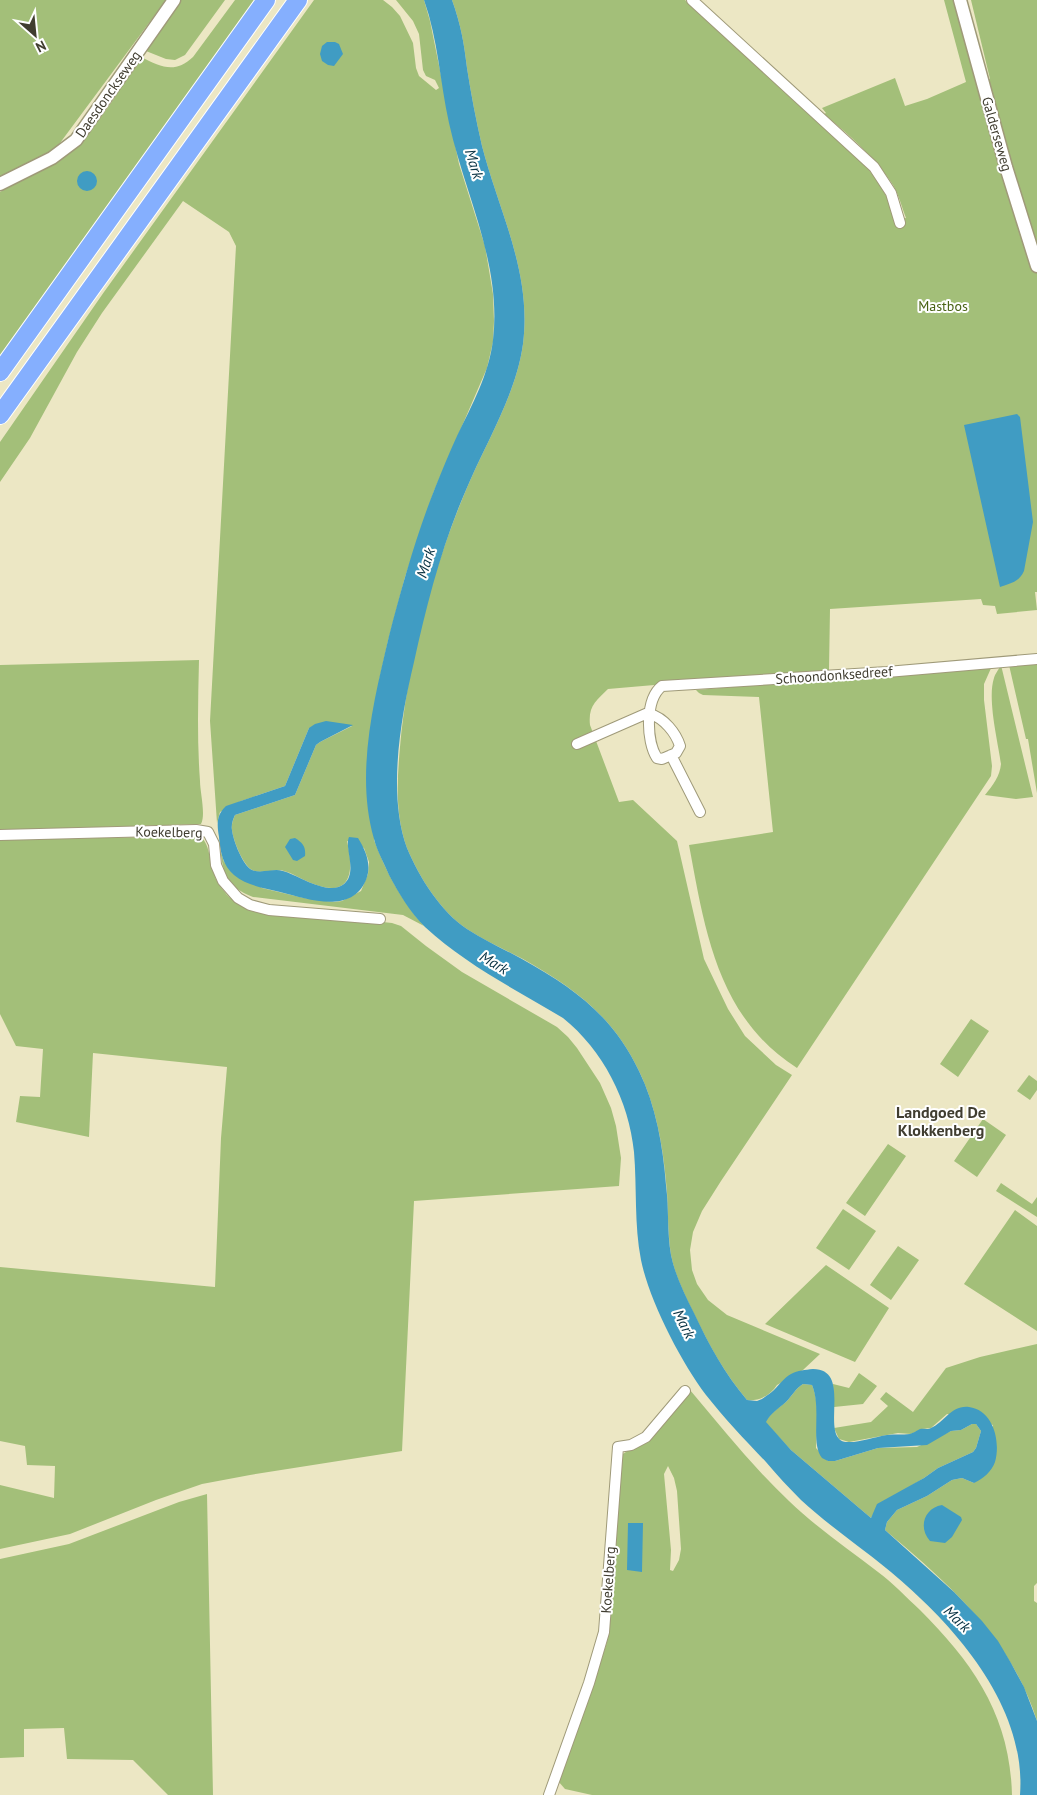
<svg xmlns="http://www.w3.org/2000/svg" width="1037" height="1795" viewBox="0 0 1037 1795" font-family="'PT Sans',sans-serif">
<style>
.green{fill:#a3bf79;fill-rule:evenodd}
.water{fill:#409cc3;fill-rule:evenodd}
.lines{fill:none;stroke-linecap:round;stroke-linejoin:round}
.minor-casing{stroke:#9f9a79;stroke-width:12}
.tertiary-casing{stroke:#9f9a79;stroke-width:15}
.motorway-casing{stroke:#fff;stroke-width:20}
.minor{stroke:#fff;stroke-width:10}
.tertiary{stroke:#fff;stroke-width:12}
.motorway{stroke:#85affe;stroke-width:18}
.labels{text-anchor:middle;stroke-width:4;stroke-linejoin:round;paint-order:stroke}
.street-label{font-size:14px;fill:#403d30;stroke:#fff}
.park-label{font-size:14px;fill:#486213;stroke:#fff}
.water-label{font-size:15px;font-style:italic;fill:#073142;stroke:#fff}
.quarter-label{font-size:16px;font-weight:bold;fill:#403d30;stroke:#fff}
</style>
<rect width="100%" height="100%" fill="#ece7c4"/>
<path class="green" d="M 0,0 L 166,0 L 60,143 L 49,154 L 0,179 Z
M 181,0 L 225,0 L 185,55 L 175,60 L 166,59 L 146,51 Z
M 235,0 L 260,0 L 0,363 L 0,192 C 29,176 60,159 84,136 C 107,114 123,83 141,57 C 161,67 175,74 193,57 Z
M 314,0 L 383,0 L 392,7 L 400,16 L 413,43 L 416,68 L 419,76 L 436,90 L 439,88 L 435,80 L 426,76 L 423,70 L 419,34 L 413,21 L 396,0 L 424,0 L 430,21 L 459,164 L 485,246 L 493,294 L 494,321 L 493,342 L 487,368 L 434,491 L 405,577 L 388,641 L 379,681 L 374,840 C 386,872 401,900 424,926 L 403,915 L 253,897 C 226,886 224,876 220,849 L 224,862 L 262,888 L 304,898 L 334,902 L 342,901 L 361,891 L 368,874 L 369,862 L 364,848 L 347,841 C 355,874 350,899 311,883 C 303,880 297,876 290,873 C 286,872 283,870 279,870 C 271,870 260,874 252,870 C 243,865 233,840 232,830 C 231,825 233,820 235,815 L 295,795 L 316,745 L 320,742 L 352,726 L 309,728 L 285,786 L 241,801 L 220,812 L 217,823 L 210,721 L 236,246 L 229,232 L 183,201 L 102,313 L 77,352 L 30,438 L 0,482 L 0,442 L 104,292 Z
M 452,0 L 685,0 L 849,149 C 872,171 886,189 896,220 L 906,218 C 902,208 899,195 893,185 C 875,157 849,135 824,114 L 826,113 L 822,108 L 895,78 L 905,106 L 927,99 L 966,82 L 944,0 L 954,0 L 977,83 L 990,79 L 971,0 L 1037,0 L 1037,592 L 1035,592 L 1037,610 L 997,614 L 995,606 L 983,605 L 981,599 L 830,609 L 829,670 L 608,689 C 596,701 588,706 590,725 L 619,802 L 633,800 L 677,841 L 704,959 L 728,1009 L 745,1036 L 776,1065 L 792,1075 L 721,1181 L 702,1211 L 693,1232 L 690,1250 L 692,1270 L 697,1284 L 708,1300 L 727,1315 L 820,1354 L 803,1370 L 777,1385 C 770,1396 759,1401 747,1400 C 725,1374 709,1345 694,1314 C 685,1295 675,1276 671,1255 C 668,1235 668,1213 667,1192 C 664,1152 657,1108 639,1071 C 613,1016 574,988 523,959 C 504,949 485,941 467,929 C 441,912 419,877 407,848 C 395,815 397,781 400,747 C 408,660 432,571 466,490 C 486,442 516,395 523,344 C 532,272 499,212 482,146 C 476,120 471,94 467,68 C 464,43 461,25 452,0 Z
M 199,660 C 198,700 197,741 200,781 C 200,792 206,815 201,824 L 0,830 L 0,665 Z
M 1037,661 L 1037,793 L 1028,739 L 1026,739 L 1009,665 Z
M 1001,665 L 1033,797 L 1016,799 L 985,795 C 993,785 1000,776 1001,764 C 998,742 987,699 994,678 C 995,674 999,669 1001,665 Z
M 992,666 L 984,684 L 984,700 L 992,766 L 991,776 L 797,1068 C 717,1017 705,930 689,845 L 773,832 L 759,697 L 703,695 L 699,693 L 696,690 Z
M 199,836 C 210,841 210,864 214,874 C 216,880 220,887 224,891 C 230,900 240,904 250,908 L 392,923 L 401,926 L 426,946 L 462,972 L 557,1027 L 568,1037 L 577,1048 L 600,1083 L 611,1108 L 616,1126 L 621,1158 L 619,1186 L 414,1201 L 402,1451 L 250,1475 L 202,1484 L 156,1500 L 70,1534 L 0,1549 L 0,1485 L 54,1498 L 55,1466 L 27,1465 L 25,1446 L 0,1441 L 0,1267 L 215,1287 L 221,1138 L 227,1067 L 93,1053 L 89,1137 L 16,1122 L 20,1096 L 40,1097 L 43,1049 L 16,1046 L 0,1014 L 0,840 Z
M 971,1019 L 989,1031 L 958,1077 L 940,1064 Z
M 1029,1075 L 1037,1081 L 1037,1090 L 1030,1100 L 1017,1091 Z
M 983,1119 L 1006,1135 L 977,1177 L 954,1161 Z
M 888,1144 L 906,1156 L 865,1216 L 846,1203 Z
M 1001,1183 L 1032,1204 L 1037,1197 L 1037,1217 L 996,1191 Z
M 843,1209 L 876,1231 L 849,1270 L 816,1248 Z
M 1015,1210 L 1037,1226 L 1037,1331 L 964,1284 Z
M 898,1246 L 919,1260 L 891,1300 L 870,1285 Z
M 826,1265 L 889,1308 L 855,1362 L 765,1324 Z
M 1037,1344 L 1037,1583 L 1034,1586 L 1034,1601 L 1037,1603 L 1037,1721 C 1011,1638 949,1584 885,1530 L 887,1522 L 897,1510 L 927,1496 L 952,1480 L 962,1478 L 974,1483 L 993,1425 L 947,1414 L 931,1428 L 922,1429 L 911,1434 L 898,1433 L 849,1442 L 839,1439 L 834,1428 L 871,1422 L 888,1406 L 880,1399 L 886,1392 L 913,1412 L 946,1368 L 980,1357 Z
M 859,1373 L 877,1386 L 863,1404 L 834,1407 L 833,1384 L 849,1388 Z
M 803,1384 L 812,1385 C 820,1405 817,1427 816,1448 L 828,1461 L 835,1461 L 878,1448 L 917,1447 L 951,1431 L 961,1430 L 972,1424 L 976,1424 L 981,1431 L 976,1448 L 973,1452 L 938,1468 L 924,1478 L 878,1506 L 871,1518 L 791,1450 L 765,1422 C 772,1412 777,1409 786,1402 C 792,1396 795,1389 803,1384 Z
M 690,1390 C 722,1428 753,1467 789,1501 C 816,1527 848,1549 878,1572 C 893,1583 906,1597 920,1610 C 974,1664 1010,1716 1012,1795 L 592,1795 L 565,1789 L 558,1781 L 594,1683 L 607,1642 L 620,1456 C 651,1436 667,1418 690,1390 ZM 668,1466 L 674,1478 L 677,1491 L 681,1549 L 679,1560 L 673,1571 L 670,1570 L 671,1550 L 664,1474 Z
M 207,1494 L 213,1795 L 168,1795 L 133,1760 L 67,1759 L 64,1728 L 24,1729 L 24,1757 L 0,1758 L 0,1559 L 69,1544 L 179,1502 Z"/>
<path class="water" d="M 424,0 L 452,0 C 461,25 464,43 467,68 C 471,94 476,120 482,146 C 499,212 532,272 523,344 C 516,395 486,442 466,490 C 442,545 427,603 414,662 C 401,717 387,793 407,848 C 419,877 441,912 467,929 C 485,941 504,949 522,959 C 574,988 613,1016 639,1071 C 656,1106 663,1146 666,1185 C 669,1208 667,1232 671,1255 C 675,1275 685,1295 694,1313 C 709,1345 725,1374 747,1400 L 757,1401 L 762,1399 C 766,1396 771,1393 774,1390 C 780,1384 784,1378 791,1374 C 798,1370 805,1370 813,1369 C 854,1369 818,1438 846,1442 C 859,1443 874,1437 887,1435 C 895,1434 902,1435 910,1434 C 913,1433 916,1431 920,1429 C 924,1428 927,1430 931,1428 C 945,1422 951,1405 969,1407 C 993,1410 1001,1441 995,1462 C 992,1471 983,1479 974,1483 L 962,1478 L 952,1480 L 927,1496 L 897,1510 L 887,1522 L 885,1530 L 954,1592 L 982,1621 L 998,1641 L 1011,1663 L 1024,1687 L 1037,1721 L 1037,1795 L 1020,1795 C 1027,1704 951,1621 886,1568 C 858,1545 828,1525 801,1500 C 789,1488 777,1475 766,1462 C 745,1440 725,1419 706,1395 C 681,1362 649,1300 641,1260 C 634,1225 637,1187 634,1152 C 629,1101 603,1050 563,1018 C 516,990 465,964 425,927 C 410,912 399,894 389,875 C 384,863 377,851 374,839 C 355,773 374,700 389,636 C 402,586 416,536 435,488 C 442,471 449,453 457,436 C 472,405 489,374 493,340 C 502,264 465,195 449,123 C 440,82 438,39 424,0 ZM 803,1384 L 812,1385 C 822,1409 810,1443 822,1458 L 828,1461 L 835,1461 L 878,1448 L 927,1445 L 951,1431 L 961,1430 L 972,1424 L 976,1424 L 981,1431 L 976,1448 L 973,1452 L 938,1468 L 924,1478 L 877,1504 L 871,1518 L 791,1450 L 766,1422 C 771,1413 778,1409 786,1402 C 792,1396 795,1389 803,1384 Z
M 327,42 L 335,42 L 339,44 L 343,54 L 334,66 L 328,65 L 322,61 L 320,54 L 322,46 Z
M77 181a10 10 0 1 1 20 0a10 10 0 1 1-20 0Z
M 1017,414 L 1020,417 L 1033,522 L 1024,571 C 1019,582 1011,583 1000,587 L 964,425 Z
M 326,721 L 353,725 L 320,742 L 316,745 L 295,795 L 235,815 C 233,819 231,825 232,830 C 233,840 243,866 252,870 C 262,874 273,868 283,871 C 298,875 329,897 344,884 C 358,872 344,848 349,837 L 358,838 C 366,851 372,865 366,880 C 351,915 308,899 280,892 C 265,888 247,886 234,875 C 223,866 220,851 219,837 C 217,825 216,815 226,806 L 285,786 L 309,728 L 315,724 Z
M 295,838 C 303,843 306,847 305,856 L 297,861 L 293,860 L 285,847 L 290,839 Z
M 942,1505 L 961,1517 L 962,1520 L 952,1537 L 945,1543 L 930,1541 C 918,1528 924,1508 942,1505 Z
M 628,1523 L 643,1523 L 642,1572 L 627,1570 Z"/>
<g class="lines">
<g class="minor-casing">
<path id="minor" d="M 692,0 L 874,167 L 891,193 L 900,223
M 650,714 C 664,718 676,733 680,746 L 676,753 L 662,759 L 657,758 C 646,741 645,699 662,686 L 887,672 L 1037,659
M 577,744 L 650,712
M 671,755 L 700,812
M 0,835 L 196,830 L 208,832 L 214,844 L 216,865 L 223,881 L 238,898 L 250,905 L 269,910 L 380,919
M 549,1795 L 589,1683 L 604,1632 L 618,1447 L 631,1445 L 646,1437 L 685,1391"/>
</g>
<g class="tertiary-casing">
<path id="tertiary" d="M 960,0 L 1006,167 L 1037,266
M 0,184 L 52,158 L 76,140 L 174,0"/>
</g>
<g class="motorway-casing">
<path id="motorway" d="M 0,372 L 266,0
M 0,415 L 298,0"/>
</g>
<use href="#minor" class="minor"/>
<use href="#tertiary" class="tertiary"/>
<use href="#motorway" class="motorway"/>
</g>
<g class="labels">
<g class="street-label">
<text transform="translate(108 94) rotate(-55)" y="5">Daesdonckseweg</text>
<text transform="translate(997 134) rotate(74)" y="5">Galderseweg</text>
<text transform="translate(834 675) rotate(-4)" y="5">Schoondonksedreef</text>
<text transform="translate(169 832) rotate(1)" y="5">Koekelberg</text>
<text transform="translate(608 1580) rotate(-86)" y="5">Koekelberg</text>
</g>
<g class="park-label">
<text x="943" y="311">Mastbos</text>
</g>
<g class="water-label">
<text transform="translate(474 164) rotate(73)" y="5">Mark</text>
<text transform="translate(426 563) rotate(-72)" y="5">Mark</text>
<text transform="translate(494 963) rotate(31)" y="5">Mark</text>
<text transform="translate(684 1324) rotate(63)" y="5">Mark</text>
<text transform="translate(957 1619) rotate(44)" y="5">Mark</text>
</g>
<g class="quarter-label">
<text x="941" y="1118">Landgoed De<tspan x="941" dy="18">Klokkenberg</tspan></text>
</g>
</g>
<g transform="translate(35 35) rotate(153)" stroke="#ffffff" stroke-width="4" paint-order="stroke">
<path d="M0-4L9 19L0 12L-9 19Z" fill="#403d30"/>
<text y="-8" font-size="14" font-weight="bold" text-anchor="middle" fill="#403d30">N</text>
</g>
</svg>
